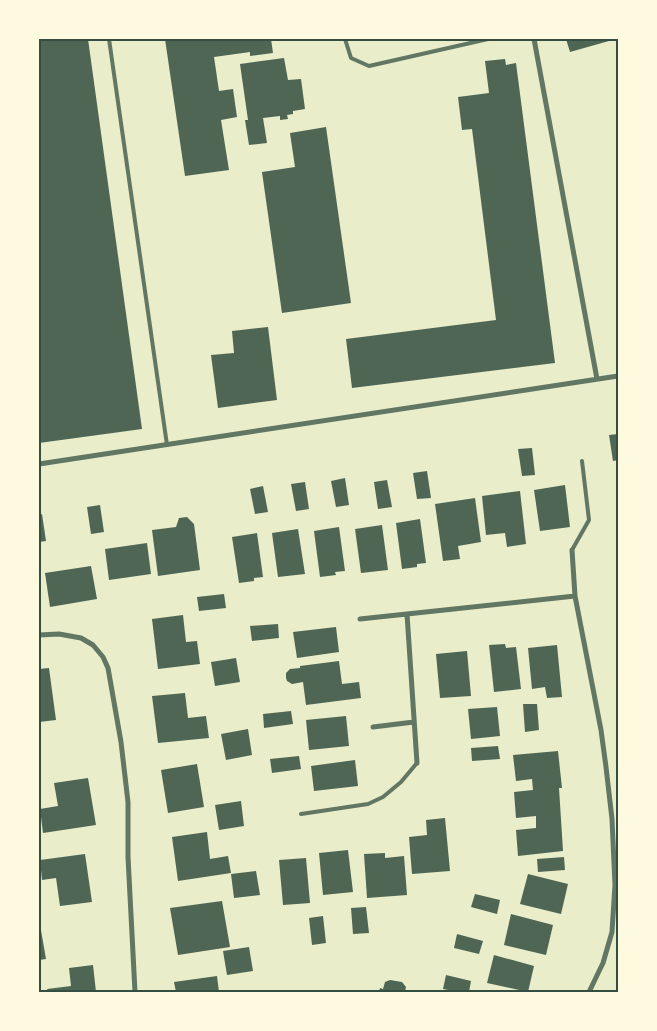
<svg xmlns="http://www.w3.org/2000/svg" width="657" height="1031" viewBox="0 0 657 1031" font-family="Roboto,sans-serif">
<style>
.building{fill:#4f6655}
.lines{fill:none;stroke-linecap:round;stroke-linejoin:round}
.service{stroke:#617663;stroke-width:4}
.minor{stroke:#617663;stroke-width:5}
.neatline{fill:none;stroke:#344e41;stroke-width:2}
</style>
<rect width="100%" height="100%" fill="#e9edc9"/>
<path class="building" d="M 39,39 L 88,39 L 142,429 L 39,443 Z
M 165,39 L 271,39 L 273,53 L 250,56 L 250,52 L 214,57 L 219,91 L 233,89 L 237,117 L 221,120 L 229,170 L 185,176 Z
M 566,39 L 616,39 L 570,52 Z
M 284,58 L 288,80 L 301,79 L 305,109 L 293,111 L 293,114 L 287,115 L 288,119 L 280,120 L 280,116 L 263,118 L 267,143 L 249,145 L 245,120 L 248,120 L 240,64 Z
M 505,59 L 506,65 L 516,63 L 555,363 L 352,388 L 346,339 L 496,320 L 472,129 L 462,130 L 458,97 L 489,93 L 485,61 Z
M 326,127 L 351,303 L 282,313 L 262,172 L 295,167 L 290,133 Z
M 268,327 L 277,400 L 218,408 L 211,355 L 234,353 L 232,331 Z
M 618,434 L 618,460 L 613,461 L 609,435 Z
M 532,448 L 535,475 L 522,476 L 518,449 Z
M 427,471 L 431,498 L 417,499 L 413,473 Z
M 345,478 L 349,505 L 336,507 L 331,481 Z
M 387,480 L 392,507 L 378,509 L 374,482 Z
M 305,482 L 309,509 L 296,511 L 291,484 Z
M 565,485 L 570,527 L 540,531 L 534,490 Z
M 263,486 L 268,512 L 255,514 L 250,489 Z
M 520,491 L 526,544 L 507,547 L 505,533 L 486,535 L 482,496 Z
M 475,498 L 481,542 L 458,546 L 460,559 L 443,561 L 435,504 Z
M 100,505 L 104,532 L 91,534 L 87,507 Z
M 42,514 L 46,541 L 39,542 L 39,515 Z
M 187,517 L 194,524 L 200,570 L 158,576 L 152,530 L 176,527 L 179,518 Z
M 420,519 L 426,563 L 417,564 L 417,567 L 402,569 L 396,523 Z
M 382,525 L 388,570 L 361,573 L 355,529 Z
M 339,527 L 345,571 L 335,572 L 336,575 L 320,577 L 314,531 Z
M 298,529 L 305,574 L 278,577 L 272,533 Z
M 257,533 L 263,577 L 254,578 L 254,581 L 239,583 L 232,537 Z
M 147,543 L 151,574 L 109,580 L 105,549 Z
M 91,566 L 97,599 L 50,607 L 45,573 Z
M 224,594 L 226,608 L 199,611 L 197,597 Z
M 183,615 L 186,642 L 197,641 L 200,664 L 158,669 L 152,619 Z
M 278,624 L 279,638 L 252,641 L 250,626 Z
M 336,627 L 339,652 L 297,658 L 293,632 Z
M 505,644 L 506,648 L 516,647 L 521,689 L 494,692 L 489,645 Z
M 557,645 L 562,697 L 547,698 L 545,687 L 532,689 L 528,648 Z
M 467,651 L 471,696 L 440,698 L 436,654 Z
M 236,658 L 240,682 L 215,686 L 211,662 Z
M 339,661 L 342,684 L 359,682 L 361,698 L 306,705 L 303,682 L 292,684 L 287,681 L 286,678 L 286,673 L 290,669 L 300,668 L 300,666 Z
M 49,668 L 56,720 L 39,722 L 39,669 Z
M 185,693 L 188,718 L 206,716 L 209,738 L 158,743 L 152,696 Z
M 523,704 L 537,704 L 539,730 L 525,732 Z
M 497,707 L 500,736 L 471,739 L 468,709 Z
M 291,711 L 293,724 L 264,728 L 263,714 Z
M 346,716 L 349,746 L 309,750 L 306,720 Z
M 248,729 L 252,755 L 226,760 L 221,734 Z
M 498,746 L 500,759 L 472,761 L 471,748 Z
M 558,751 L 562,788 L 559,788 L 563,851 L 518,856 L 516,830 L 536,828 L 536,816 L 516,818 L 514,792 L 533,790 L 532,779 L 516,781 L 513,755 Z
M 299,756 L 301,769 L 272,773 L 270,759 Z
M 355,760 L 358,786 L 314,791 L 311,766 Z
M 197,764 L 204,807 L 168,813 L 161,770 Z
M 88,778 L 96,825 L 43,833 L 40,809 L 58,806 L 54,783 Z
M 241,801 L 244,826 L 219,830 L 215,805 Z
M 445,818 L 450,871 L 412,874 L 409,837 L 427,835 L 426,820 Z
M 207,832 L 210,859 L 228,856 L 231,873 L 178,881 L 172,837 Z
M 348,850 L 353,892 L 323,895 L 319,853 Z
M 385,853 L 385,858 L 404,856 L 407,895 L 367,898 L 364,854 Z
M 85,854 L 92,902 L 60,906 L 56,878 L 42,880 L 40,860 Z
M 564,857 L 565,870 L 538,872 L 537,859 Z
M 306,858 L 310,903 L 283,905 L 279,860 Z
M 256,871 L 260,895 L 234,898 L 231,874 Z
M 528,874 L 568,884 L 561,914 L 520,904 Z
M 475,894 L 500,900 L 497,914 L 471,907 Z
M 222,901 L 230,947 L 178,955 L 170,908 Z
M 366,907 L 369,933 L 353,934 L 351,908 Z
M 511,914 L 553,925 L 546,955 L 504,945 Z
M 323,916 L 326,943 L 312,945 L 309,918 Z
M 39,919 L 46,959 L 39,960 Z
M 457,934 L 483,941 L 479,954 L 454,948 Z
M 249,947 L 253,971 L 227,975 L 223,951 Z
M 494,955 L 534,966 L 528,992 L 487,983 Z
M 93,965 L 96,992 L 48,992 L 47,989 L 71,986 L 69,968 Z
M 446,975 L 471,981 L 469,992 L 458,992 L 443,989 Z
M 217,976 L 219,992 L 176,992 L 174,982 Z
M 390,980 L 402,982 L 406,987 L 405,992 L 379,992 L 380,988 L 383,989 L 385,982 Z"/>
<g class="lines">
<path class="service" d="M 109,39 L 167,445
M 345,39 L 351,58 L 369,66 L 488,39
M 572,550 L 589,520 L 582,461
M 301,814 L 368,804 L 383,797 L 401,782 L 417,763"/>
<path class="minor" d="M 534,39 L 597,379
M 39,464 L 618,376
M 572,550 L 575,596 L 601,730 L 606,767 L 612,819 L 615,885 L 612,932 L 603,963 L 589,992
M 407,614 L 417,763
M 360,619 L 575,596
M 39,635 L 59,634 L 81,638 L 93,645 L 103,657 L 108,668 L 121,742 L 128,802 L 128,857 L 135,992
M 373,727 L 414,722"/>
</g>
<rect width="657" height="1031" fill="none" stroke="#fefae0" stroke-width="80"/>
<rect x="40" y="40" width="577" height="951" class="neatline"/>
</svg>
